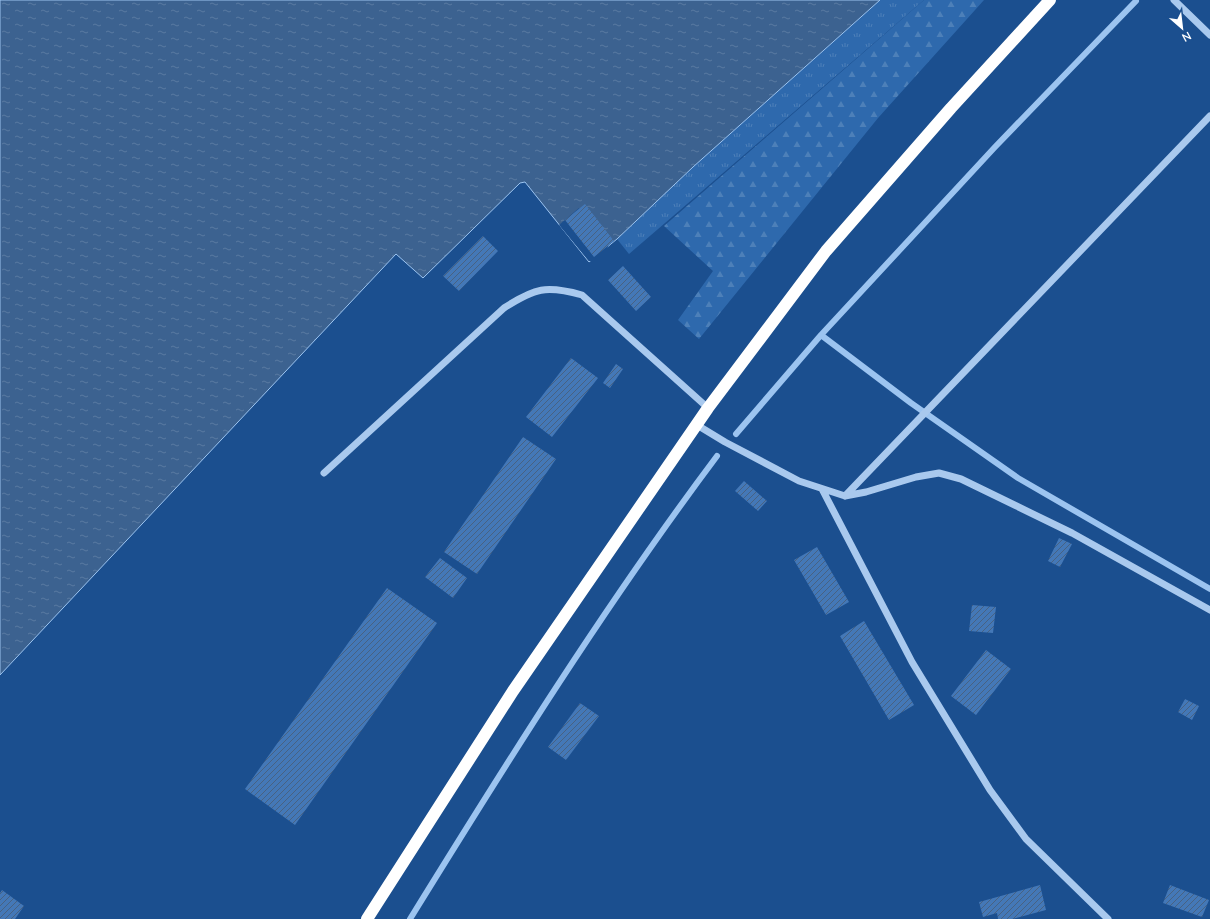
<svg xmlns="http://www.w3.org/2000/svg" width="1210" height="919" viewBox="0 0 1210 919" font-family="Lato,sans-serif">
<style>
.grass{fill:url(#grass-tufts)}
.forest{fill:url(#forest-firs)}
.water{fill:url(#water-ripples);stroke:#9cc4f0}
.pier{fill:#1b4f8f}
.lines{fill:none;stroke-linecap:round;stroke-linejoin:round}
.stream{stroke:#9cc4f0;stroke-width:6}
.building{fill:url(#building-hatch)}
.minor{stroke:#a9c9ee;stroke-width:7}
.highway{stroke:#fff;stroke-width:12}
</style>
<defs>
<pattern id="grass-tufts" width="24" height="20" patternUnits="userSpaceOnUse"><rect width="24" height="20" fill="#2e69ad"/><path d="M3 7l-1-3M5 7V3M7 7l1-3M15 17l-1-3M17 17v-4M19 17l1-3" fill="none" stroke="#4d80b9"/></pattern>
<pattern id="forest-firs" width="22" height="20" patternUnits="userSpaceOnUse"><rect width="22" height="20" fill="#2e69ad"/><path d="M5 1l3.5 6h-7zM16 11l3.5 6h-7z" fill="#4d80b9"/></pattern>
<pattern id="water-ripples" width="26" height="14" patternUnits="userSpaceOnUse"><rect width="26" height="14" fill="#3c6290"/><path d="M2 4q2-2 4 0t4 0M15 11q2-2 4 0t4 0" fill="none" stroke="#597aa1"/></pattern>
<pattern id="building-hatch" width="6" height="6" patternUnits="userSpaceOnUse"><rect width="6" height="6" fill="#4478b7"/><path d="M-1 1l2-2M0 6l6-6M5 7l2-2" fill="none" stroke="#486282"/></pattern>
</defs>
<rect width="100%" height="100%" fill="#1b4f8f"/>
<path class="grass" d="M 880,0 L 924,0 L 629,254 L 617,239 L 693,167 Z"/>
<path class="forest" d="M 924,0 L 984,0 L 878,118 L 699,339 L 678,320 L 713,271 L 664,226 Z"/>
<path class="water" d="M 0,0 L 880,0 L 693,167 L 617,239 L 589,262 L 525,182 L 520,183 L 423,278 L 396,254 L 0,675 Z"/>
<path class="pier" d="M 579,208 L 609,244 L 607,249 L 593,261 L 589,261 L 559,225 Z"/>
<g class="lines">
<path class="stream" d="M 1136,1 L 995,147 L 821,335 L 911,403 L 1018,478 L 1210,589
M 736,434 L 821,335
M 410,919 C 507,762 606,604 717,456"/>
</g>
<path class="building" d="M 585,204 L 614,241 L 594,257 L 565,220 Z
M 483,236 L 498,251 L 459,291 L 443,276 Z
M 623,266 L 651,297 L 636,311 L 608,280 Z
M 571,358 L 598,378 L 552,437 L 526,417 Z
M 616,364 L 623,369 L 610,388 L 603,383 Z
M 523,437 L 556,459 L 477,574 L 444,552 Z
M 744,481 L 767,501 L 758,511 L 735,491 Z
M 1059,538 L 1072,544 L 1060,567 L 1048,561 Z
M 817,547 L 849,602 L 826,615 L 794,560 Z
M 440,558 L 467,578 L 453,598 L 425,577 Z
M 387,588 L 437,623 L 295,825 L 245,789 Z
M 972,605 L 996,607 L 993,633 L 969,631 Z
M 864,621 L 914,705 L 889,720 L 840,636 Z
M 986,650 L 1011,669 L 976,715 L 951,696 Z
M 1185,699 L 1199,706 L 1192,720 L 1178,712 Z
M 580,703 L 599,716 L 566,760 L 548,747 Z
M 1040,885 L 1046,910 L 1012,919 L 998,919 L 997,913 L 983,917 L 979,902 Z
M 1170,885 L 1209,900 L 1202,917 L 1163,903 Z
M 2,890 L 24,906 L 15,919 L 0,919 L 0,893 Z"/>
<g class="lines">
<path class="minor" d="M 1174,0 L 1210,35
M 697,425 L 725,442 L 799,481 L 845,496 L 866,492 L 916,477 L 939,473 L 961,479 L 1072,533 L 1210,610
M 324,473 L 504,308 C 535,288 546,285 582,295 L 708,408
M 822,489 L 912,662 L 990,790 L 1026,839 L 1108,919
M 845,496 L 1210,116"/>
<path class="highway" d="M 367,919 L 513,691 L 708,408 L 826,251 L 951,108 L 1050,0"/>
</g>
<g transform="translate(1182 28) rotate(152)" stroke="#1b4f8f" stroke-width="3" paint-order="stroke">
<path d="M0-3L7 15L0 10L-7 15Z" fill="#ffffff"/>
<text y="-6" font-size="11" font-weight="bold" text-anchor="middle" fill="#ffffff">N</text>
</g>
</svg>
